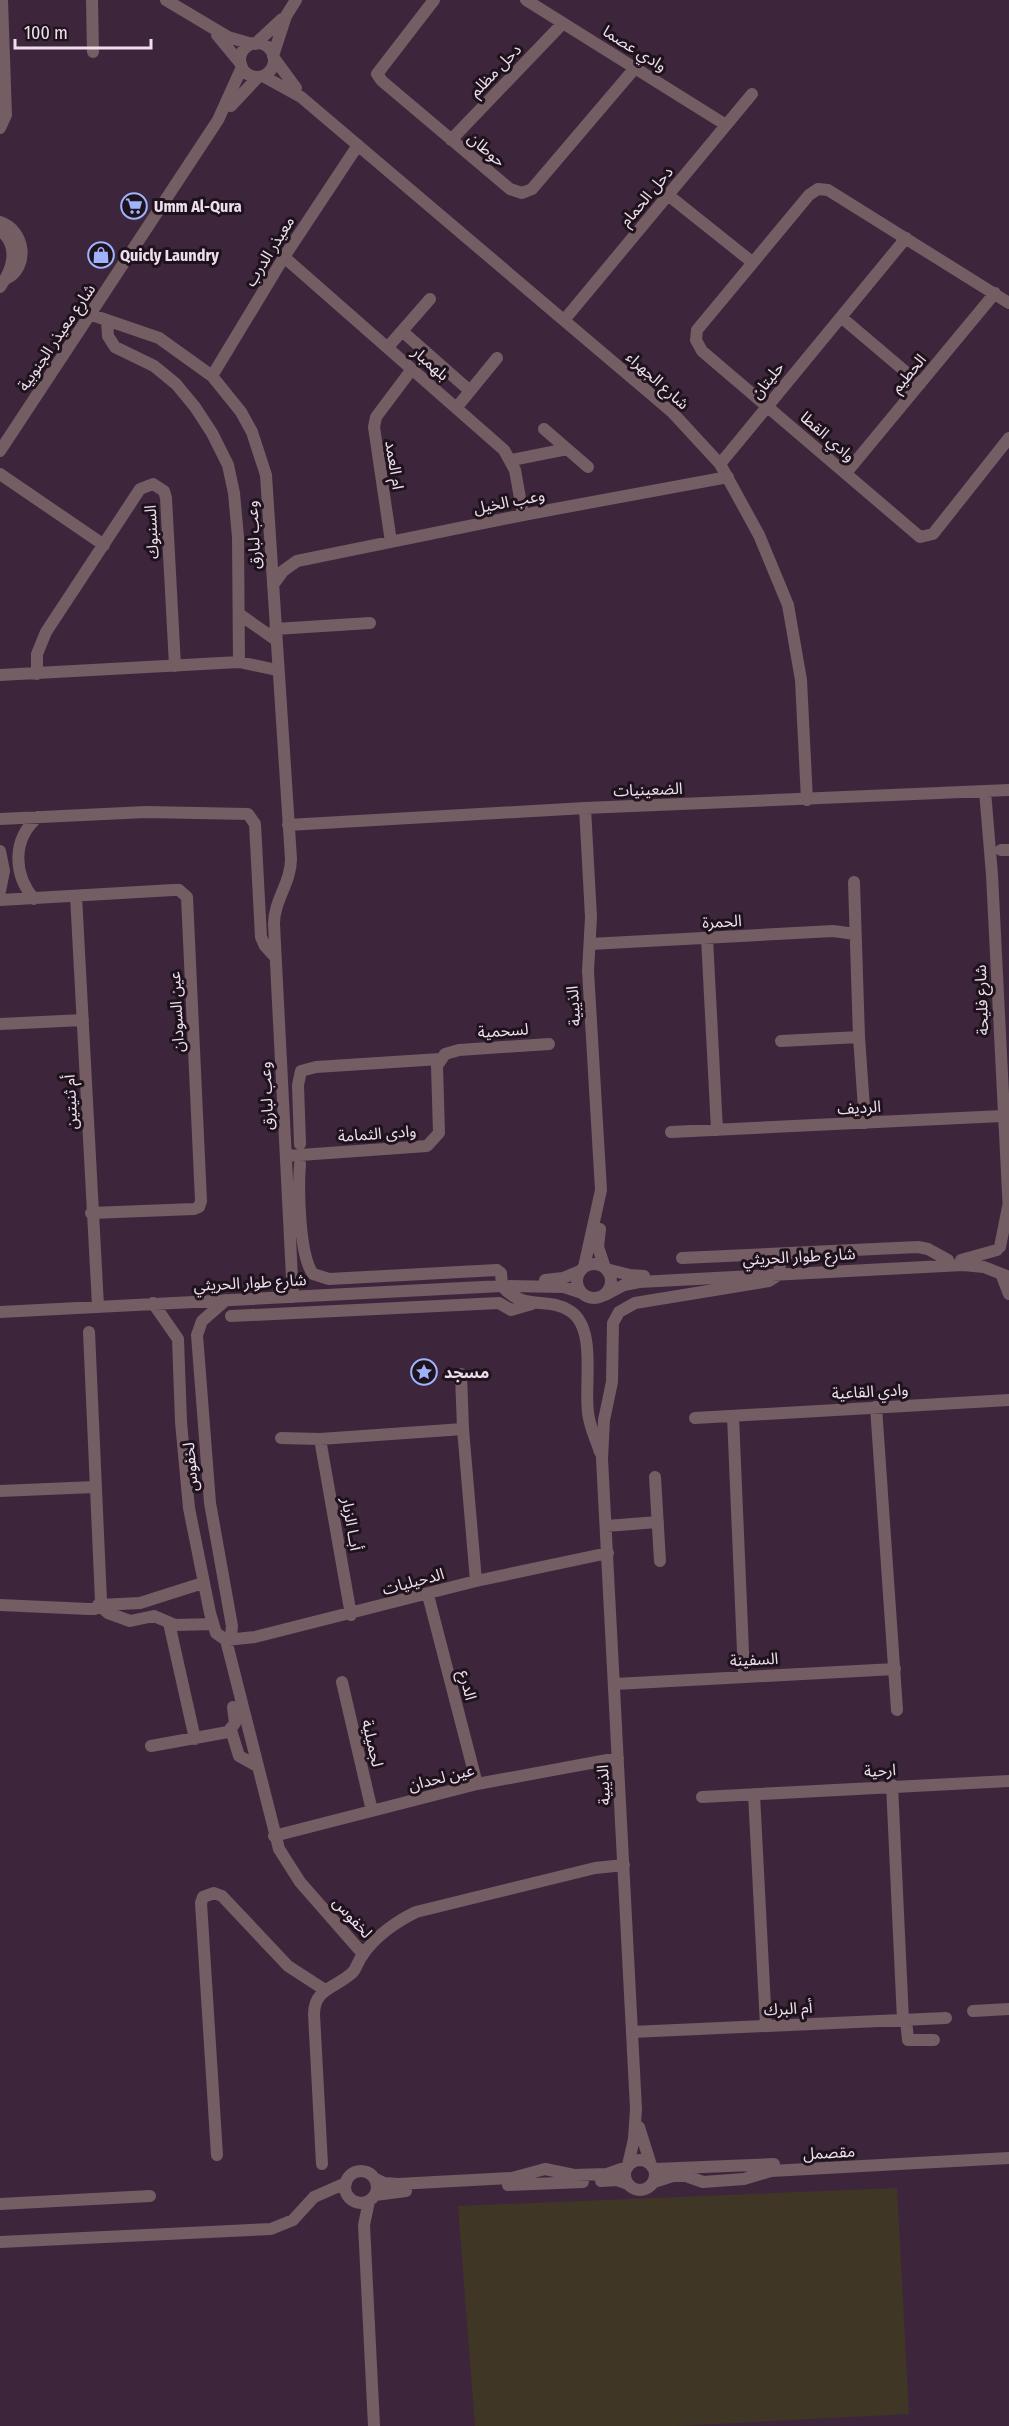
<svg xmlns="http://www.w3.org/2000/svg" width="1009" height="2426" viewBox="0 0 1009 2426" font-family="'Fira Sans Condensed','Noto Sans Arabic',sans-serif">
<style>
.education{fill:#3f3625}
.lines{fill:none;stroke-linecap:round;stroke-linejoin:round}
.minor{stroke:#745d63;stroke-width:12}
.labels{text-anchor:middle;stroke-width:6;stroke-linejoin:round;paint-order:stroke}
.street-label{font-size:16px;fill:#efdfed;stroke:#1e131d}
.poi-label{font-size:16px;font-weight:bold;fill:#efdfed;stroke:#1e131d;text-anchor:start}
</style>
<rect width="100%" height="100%" fill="#3d263c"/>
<path class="education" d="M 897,2188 L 909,2414 L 677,2426 L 475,2426 L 458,2206 Z"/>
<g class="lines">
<path class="minor" d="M 92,0 L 93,52
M 166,0 L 228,37 L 252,44
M 434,0 L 377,74 L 382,81 L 510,189 L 522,193 L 532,189 L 635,68
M 526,0 L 726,125
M 217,35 L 241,64
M240 60a17 17 0 1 1 34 0a17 17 0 1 1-34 0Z
M 255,44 L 282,19
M 273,56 L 286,16 L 296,0
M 274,58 L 296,88
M 263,76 L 301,97 L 672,412 L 720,464 L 759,535 L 788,605 L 801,680 L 807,800
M 231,106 L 258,77
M 0,128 L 6,115 L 2,0
M 451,140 L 563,23
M 668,195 L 752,262
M 0,222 C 25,230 30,267 6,279
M 0,230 C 20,246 13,269 0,287
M 284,257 L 504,450 L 515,470 L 523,515
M 1009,303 L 828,190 L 818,189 L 809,195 L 697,330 L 696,340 L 702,351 L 920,537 L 933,534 L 1009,438
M 92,315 L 159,338 L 212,376 L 241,412 L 252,432 L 266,475 L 291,859 C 291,883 274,900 274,924 L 293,1297
M 841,317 L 920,384
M 565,319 L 752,94
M 107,321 L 108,336 L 115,347 L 154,366 L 176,384 L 195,407 L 212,433 L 228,465 L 234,493 L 238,537 L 239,662
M 402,331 L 470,391
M 388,347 L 430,299
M 212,376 L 284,257 L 358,145
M 457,407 L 497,358
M 544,429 L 588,467
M 0,451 L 218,120 L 242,67
M 512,460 L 567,449
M 720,464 L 906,238
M 846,473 L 995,293
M 0,474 L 104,545
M 391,542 L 374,427 L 376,417 L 412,369
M 273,585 L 283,571 L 297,561 L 523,515 L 728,477
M 239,614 L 276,640
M 275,629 L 370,623
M 37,674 L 37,654 L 46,632 L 140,489 L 153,484 L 164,491 L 166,498 L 175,666
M 0,675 L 239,662 L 277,670
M 985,791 L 992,875 L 1009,1213
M 0,819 L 146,812 L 248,814 L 255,824 L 261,937 L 265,946 L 276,958
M 288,825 L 585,808 L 1009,790
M 1001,850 L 1009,850
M 0,851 L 4,871 L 0,891
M 854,882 L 859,1037 L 865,1123
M 76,896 L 98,1306
M 34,899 C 13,874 12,839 38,817
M 0,900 L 173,890 L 179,890 L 187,897 L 201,1201 L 199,1207 L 194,1209 L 91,1213
M 707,938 L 717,1130
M 590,944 L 833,931 L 855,934
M 0,1024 L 83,1020
M 781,1041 L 859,1037
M 671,1132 L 1002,1116
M 300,1144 L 298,1085 L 301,1071 L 316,1067 L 440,1059
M 286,1156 L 427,1146 L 439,1133 L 437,1066 L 445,1054 L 459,1050 L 549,1044
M 300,1164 C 298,1189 299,1255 313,1274 L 329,1279 L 497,1270 L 501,1273 L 502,1286
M 600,1229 L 598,1247 L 605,1268
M 1000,1247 L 1008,1207
M 682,1258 L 918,1247 L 928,1249 L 948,1260
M 961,1260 L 997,1250
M577 1281a17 17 0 1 1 34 0a17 17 0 1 1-34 0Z
M 584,1267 L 601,1190 L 588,971 L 591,917 L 585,808
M 606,1269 L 630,1275 L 644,1276
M 1002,1276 L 1009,1294
M 545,1280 L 563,1278 L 580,1271
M 502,1286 C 524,1312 547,1296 570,1311 C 597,1328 584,1384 588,1412 C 589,1426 596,1439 600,1452
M 605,1295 L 624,1285 L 639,1282 L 963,1265 L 984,1267 L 1009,1277
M 226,1300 L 202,1321 L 197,1335 L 210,1503 L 232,1626 L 231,1635 L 226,1640 L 279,1849 L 300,1882 L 363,1954
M 153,1303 L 178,1339 L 181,1422 L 189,1508 L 210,1613 L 216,1633 L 226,1640
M 0,1312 L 502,1286 L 564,1287 L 582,1293
M 231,1316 L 499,1303 L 511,1310 L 532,1304
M 461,1374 L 463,1429 L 476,1581
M 876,1407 L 897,1710
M 733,1416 L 744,1675
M 695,1418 L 1009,1400
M 281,1438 L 320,1439 L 463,1429
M 320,1439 L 351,1615
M 655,1477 L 660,1561
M 0,1491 L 94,1487
M 606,1526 L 658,1522
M 428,1595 L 477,1784
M 0,1605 L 89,1609 L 95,1609 L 101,1601 L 89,1332
M 99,1605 L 108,1613 L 130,1621 L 154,1616 L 175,1625 L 213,1624
M 99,1605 L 140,1603 L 203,1583
M 169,1623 L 195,1739
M 226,1640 L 255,1637 L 476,1581 L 608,1553
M 342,1682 L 372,1811
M 615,1684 L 895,1669
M 231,1730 L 239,1756 L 257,1766
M 151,1746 L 228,1732 L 235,1723 L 233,1707
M 892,1785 L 903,2020
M 754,1794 L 766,2026
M 702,1797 L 1009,1781
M 274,1836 L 477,1784 L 618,1758
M 973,2011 L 1009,2009
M 906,2019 L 908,2040 L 934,2040
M 632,2032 L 946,2018
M 639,2127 L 650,2162
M 217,2155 L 201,1903 L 203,1897 L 214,1893 L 222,1896 L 288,1966 L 325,1990
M625 2175a15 15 0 1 1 30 0a15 15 0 1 1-30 0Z
M 322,2164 L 314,2014 C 314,1988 338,1987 353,1972 C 357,1967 358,1961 362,1956 C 374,1937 397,1921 416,1912 L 595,1868 L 624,1865
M 628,2165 L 634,2139 L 636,2109 L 602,1459 L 604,1420 L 612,1382 L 613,1323 L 619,1312 L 635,1303 L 769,1281 L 780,1274 L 779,1254
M 655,2169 L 774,2164
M345 2187a16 16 0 1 1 32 0a16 16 0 1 1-32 0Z
M 374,2178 L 384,2183 L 398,2184 L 512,2178 L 545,2169 L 574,2175 L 607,2174 L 627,2167
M 601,2181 L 617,2180 L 628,2184
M 654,2182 L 673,2176 L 686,2176 L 703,2182 L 744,2179 L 771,2171 L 1009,2158
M 508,2185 L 583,2182
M 375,2195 L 406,2191
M 369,2201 L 364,2225 L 374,2426
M 0,2204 L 150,2196
M 0,2242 L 271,2229 L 293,2220 L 314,2197 L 346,2183"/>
</g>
<defs>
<g id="supermarket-ring" transform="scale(1.35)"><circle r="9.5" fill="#1e131d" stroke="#9fb3fd" stroke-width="1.5"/><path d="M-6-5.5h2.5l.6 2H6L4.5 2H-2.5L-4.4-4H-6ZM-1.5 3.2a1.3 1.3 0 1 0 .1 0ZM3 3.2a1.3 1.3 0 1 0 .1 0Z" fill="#9fb3fd"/></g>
<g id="shop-ring" transform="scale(1.35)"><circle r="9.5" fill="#1e131d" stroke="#9fb3fd" stroke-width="1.5"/><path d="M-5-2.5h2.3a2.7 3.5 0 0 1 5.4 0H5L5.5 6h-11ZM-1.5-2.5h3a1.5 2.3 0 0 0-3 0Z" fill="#9fb3fd"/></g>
<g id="sight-ring" transform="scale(1.35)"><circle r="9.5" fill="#1e131d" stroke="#9fb3fd" stroke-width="1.5"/><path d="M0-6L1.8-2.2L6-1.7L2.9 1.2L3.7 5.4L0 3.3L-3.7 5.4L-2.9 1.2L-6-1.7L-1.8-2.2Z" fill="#9fb3fd"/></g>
</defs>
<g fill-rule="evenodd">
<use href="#supermarket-ring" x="134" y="206"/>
<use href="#shop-ring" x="101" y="255"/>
<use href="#sight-ring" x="424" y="1372"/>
</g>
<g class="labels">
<g class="street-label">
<text transform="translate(635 48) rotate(32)" y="6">وادي عصما</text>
<text transform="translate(495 70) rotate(-46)" y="6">دحل مظلم</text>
<text transform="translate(487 149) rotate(40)" y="6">حوطان</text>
<text transform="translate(646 196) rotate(-50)" y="6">دحل الحمام</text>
<text transform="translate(269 251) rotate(-58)" y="6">معيذر الدرب</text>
<text transform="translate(56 337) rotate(-56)" y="6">شارع معيذر الجنوبية</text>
<text transform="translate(431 363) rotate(41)" y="6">بلهمبار</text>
<text transform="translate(908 373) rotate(-50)" y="6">الحطيم</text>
<text transform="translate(658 380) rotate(42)" y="6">شارع الجهراء</text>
<text transform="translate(767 380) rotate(-51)" y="6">حليتان</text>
<text transform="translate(828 436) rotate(41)" y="6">وادي القطا</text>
<text transform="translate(395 465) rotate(81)" y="6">ام العمد</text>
<text transform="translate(509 501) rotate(-11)" y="6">وعب الخيل</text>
<text transform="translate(151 532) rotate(-93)" y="6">السنبوك</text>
<text transform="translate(253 535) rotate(-93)" y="6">وعب لبارق</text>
<text transform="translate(648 789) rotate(-2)" y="6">الضعينيات</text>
<text transform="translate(722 921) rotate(-3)" y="6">الحمرة</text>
<text transform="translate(981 1000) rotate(-92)" y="6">شارع فليحة</text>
<text transform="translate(573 1006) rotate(-94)" y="6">الذيبية</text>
<text transform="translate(176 1012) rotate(-93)" y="6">عين السودان</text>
<text transform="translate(503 1030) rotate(-4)" y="6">لسحمية</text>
<text transform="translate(266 1096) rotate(-93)" y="6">وعب لبارق</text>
<text transform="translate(70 1102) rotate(-93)" y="6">أم ثنيتين</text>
<text transform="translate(859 1107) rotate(-3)" y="6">الرديف</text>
<text transform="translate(377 1133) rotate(-4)" y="6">وادى الثمامة</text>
<text transform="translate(799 1256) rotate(-3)" y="6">شارع طوار الحريثي</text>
<text transform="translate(250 1282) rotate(-3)" y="6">شارع طوار الحريثي</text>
<text transform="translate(870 1391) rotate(-3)" y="6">وادي القاعية</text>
<text transform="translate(190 1467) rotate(-95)" y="6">لخفوس</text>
<text transform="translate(352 1524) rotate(80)" y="6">أبــا الزبار</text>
<text transform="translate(413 1581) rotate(-15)" y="6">الدحيليات</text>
<text transform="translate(754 1659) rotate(-3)" y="6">السفينة</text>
<text transform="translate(468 1685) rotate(76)" y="6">الدرع</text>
<text transform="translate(373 1743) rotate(77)" y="6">لجميلية</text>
<text transform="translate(880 1770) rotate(-3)" y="6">ارحية</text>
<text transform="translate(441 1777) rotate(-14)" y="6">عين لحدان</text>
<text transform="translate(603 1785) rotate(-93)" y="6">الذيبية</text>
<text transform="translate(353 1917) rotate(48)" y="6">لخفوس</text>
<text transform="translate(788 2008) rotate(-3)" y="6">أم البرك</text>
<text transform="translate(829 2152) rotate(-3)" y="6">مقصمل</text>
</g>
<g class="poi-label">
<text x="154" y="212">Umm Al-Qura</text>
<text x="120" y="261">Quicly Laundry</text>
<text x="444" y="1378">مسجد</text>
</g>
</g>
<path d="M15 39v9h136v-9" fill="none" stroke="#efdfed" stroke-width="3"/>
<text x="24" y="39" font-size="18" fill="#efdfed" stroke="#1e131d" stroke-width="4.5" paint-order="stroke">100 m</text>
</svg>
